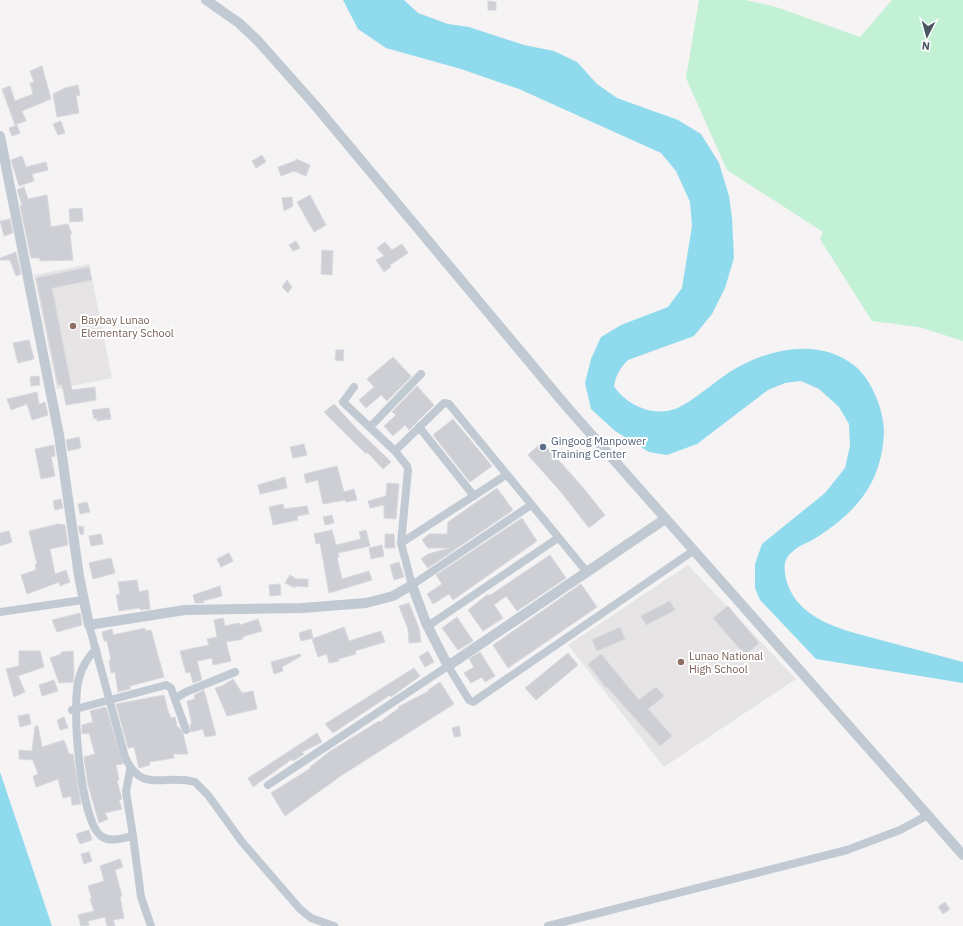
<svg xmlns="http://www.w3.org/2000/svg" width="963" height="926" viewBox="0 0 963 926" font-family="'IBM Plex Sans',sans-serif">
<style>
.education{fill:#e6e4e5}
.green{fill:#c3f1d5}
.water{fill:#90daee}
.building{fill:#cdcfd5;stroke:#d7d9de}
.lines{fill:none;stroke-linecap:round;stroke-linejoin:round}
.minor{stroke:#c1cad2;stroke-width:8}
.tertiary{stroke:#c1cad2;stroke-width:10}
.education-dot{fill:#8d6e63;stroke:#fff;stroke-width:1.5}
.service-dot{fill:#5c6f8a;stroke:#fff;stroke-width:1.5}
.labels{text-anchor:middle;stroke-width:4;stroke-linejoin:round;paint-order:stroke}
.education-label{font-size:11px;fill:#785e54;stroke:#fff;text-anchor:start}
.service-label{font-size:11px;fill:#4e5e75;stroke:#fff;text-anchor:start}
</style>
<rect width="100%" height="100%" fill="#f5f3f3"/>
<path class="education" d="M 89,264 L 112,378 L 57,389 L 34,275 Z
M 688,565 L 796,679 L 664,767 L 568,645 Z"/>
<path class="green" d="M 699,0 L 745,0 L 776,7 L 860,37 L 892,0 L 963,0 L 963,341 L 919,327 L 872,321 L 820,239 L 823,232 L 727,170 L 686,78 Z"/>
<path class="water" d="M 343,0 L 404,0 L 418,13 L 448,24 L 469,27 L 524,45 L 554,51 L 577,62 L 597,84 L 617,98 L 678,120 L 701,134 L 719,163 L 729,196 L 732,218 L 734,258 L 725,288 L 712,314 L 694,336 L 628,360 C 620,368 616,375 614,386 C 626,405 653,417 675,409 C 689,404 711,385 724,376 C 761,350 817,335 855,366 C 872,380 884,411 884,432 C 882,483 856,513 814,539 C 807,543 798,546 792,552 C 783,559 784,569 786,579 C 790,595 800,607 814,616 C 831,627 854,633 873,638 C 903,646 933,654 963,662 L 963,683 L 816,659 L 760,600 L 755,588 L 755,564 L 762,544 L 825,493 L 845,468 L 850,446 L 849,424 L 839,407 L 819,389 L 801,381 L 785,383 L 768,390 L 697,444 L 667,455 L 649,452 L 615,431 L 591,409 L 585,383 L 591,359 L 601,337 L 621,325 L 668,307 L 682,288 L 692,226 L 690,202 L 676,171 L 661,153 L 519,89 L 461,69 L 386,48 L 358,29 Z
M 0,772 L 52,926 L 0,926 Z"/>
<path class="building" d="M 488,1 L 496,2 L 496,10 L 488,10 Z
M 42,66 L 51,99 L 22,111 L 26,121 L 15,125 L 2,89 L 10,86 L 15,101 L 33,94 L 30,83 L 34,82 L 30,71 Z
M 78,85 L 80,95 L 76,96 L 79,113 L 57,117 L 53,94 L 65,88 Z
M 61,121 L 65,133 L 58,135 L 53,124 Z
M 17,125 L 20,133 L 12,136 L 9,128 Z
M 262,155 L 266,162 L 256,168 L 252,161 Z
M 22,156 L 26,167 L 46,162 L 48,170 L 32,174 L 34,181 L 19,186 L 11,160 Z
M 296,159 L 310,165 L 306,176 L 294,171 L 281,176 L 278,167 L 295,161 Z
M 24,187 L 28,199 L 47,195 L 51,227 L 68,224 L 72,234 L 70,234 L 73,260 L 40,261 L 40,258 L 31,258 L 20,206 L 22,205 L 17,190 Z
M 310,195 L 326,225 L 314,232 L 297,202 Z
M 292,197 L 293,206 L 284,211 L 282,198 Z
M 82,208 L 83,221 L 70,222 L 69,209 Z
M 10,219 L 13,233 L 4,236 L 0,221 Z
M 296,241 L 300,248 L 293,251 L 289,245 Z
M 385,242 L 392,250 L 402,244 L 408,253 L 390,265 L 391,267 L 384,272 L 376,260 L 384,256 L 377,248 Z
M 322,250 L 333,251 L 332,275 L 321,274 Z
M 16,252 L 21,274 L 16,276 L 10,260 L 0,260 L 0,258 Z
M 89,267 L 92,280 L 52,288 L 72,390 L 95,387 L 96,400 L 66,405 L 62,385 L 58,385 L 36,278 Z
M 287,280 L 292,287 L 288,293 L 282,287 Z
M 29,340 L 34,359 L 18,363 L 13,343 Z
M 336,350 L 344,350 L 343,361 L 335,360 Z
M 393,357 L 411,376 L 410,378 L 387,401 L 381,395 L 366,408 L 359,400 L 374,387 L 367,379 Z
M 39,376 L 40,385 L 31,386 L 30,377 Z
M 417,386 L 434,405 L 409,430 L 405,425 L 393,436 L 384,426 L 396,415 L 392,412 Z
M 37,392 L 39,404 L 45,402 L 48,415 L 32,420 L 27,404 L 11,410 L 7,399 Z
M 334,404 L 357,429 L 391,462 L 383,469 L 367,452 L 366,454 L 324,412 Z
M 109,408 L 111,419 L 97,421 L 97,418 L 94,419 L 92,410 Z
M 453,419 L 492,466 L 470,482 L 433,435 Z
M 79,437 L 81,448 L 68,451 L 66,440 Z
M 542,442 L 580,484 L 605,515 L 589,528 L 561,492 L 528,455 Z
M 304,444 L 307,455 L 293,458 L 290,447 Z
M 54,445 L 55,456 L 51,457 L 55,476 L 41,479 L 35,449 Z
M 337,466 L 344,492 L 354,489 L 357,500 L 346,502 L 345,500 L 323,504 L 318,480 L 306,483 L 304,474 Z
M 285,477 L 287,488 L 260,494 L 258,485 Z
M 387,483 L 399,484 L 396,519 L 384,518 L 384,505 L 370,508 L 368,501 L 386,496 Z
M 497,488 L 513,510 L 428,568 L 421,559 L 428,554 L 450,548 L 428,548 L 422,540 L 429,534 L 447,534 L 448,522 Z
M 61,499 L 63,508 L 55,510 L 53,501 Z
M 87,502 L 90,512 L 80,514 L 78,504 Z
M 283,504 L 284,509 L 307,506 L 309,514 L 297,516 L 298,520 L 273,525 L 269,507 Z
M 332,515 L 334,523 L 325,525 L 323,517 Z
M 522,518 L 537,541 L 453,600 L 449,594 L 433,604 L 427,594 L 442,584 L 436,575 Z
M 58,524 L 65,525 L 68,545 L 50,549 L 55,574 L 66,570 L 70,582 L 60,586 L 59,582 L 27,594 L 21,575 L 36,570 L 35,565 L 37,564 L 29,531 Z
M 78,526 L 84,527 L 83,535 L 80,534 Z
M 332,530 L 336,545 L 361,539 L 359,532 L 366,530 L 370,546 L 338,553 L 339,557 L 337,558 L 342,579 L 369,571 L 372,580 L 329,593 L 320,543 L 316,544 L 314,534 Z
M 9,531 L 12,542 L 0,546 L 0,533 Z
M 101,534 L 103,544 L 91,546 L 89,536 Z
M 385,534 L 394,534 L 395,548 L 385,548 Z
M 382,545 L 384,556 L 371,559 L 369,548 Z
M 229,553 L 233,561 L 221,567 L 217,559 Z
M 550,555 L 566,578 L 517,611 L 506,596 L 494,605 L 503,618 L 483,631 L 468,610 L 488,594 L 489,596 Z
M 111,558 L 115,573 L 93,579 L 89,563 Z
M 399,562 L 404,577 L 394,580 L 390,565 Z
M 290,575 L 296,579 L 308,579 L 308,587 L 295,586 L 295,588 L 285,583 Z
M 137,580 L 139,592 L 148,590 L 150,609 L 141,610 L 139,608 L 119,611 L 116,595 L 120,594 L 118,582 Z
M 280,584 L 281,595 L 270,596 L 269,585 Z
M 581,584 L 597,607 L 508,668 L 493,645 Z
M 220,586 L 222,596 L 203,601 L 204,603 L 195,603 L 193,595 Z
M 670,601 L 675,610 L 646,625 L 641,616 Z
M 409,603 L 419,628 L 421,642 L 409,643 L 408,629 L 399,606 Z
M 728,606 L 759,643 L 745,655 L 713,618 Z
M 80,613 L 82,625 L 57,632 L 52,620 Z
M 457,617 L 473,641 L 458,650 L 442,628 Z
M 223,618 L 225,626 L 239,623 L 240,625 L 258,619 L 262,631 L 242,637 L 243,639 L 226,642 L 231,661 L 213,665 L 212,658 L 197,661 L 202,680 L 193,683 L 190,672 L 186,673 L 180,651 L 209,645 L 207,639 L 217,637 L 214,620 Z
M 344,627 L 349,641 L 381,631 L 385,642 L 355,651 L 356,654 L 338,659 L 339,661 L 329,663 L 327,654 L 318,657 L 312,639 Z
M 620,627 L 625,639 L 597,651 L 592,640 Z
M 145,628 L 145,631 L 151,630 L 164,677 L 130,686 L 130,689 L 118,692 L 115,672 L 111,673 L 109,661 L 111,660 L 107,641 L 104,641 L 102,632 L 112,629 L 113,635 Z
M 311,629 L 313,638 L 301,641 L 299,633 Z
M 19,651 L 40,651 L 44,667 L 18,676 L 25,692 L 14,697 L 6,669 L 19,666 Z
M 73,651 L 74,674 L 73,682 L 59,683 L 50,658 L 61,654 L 61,652 Z
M 428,651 L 434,662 L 425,667 L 419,657 Z
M 480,652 L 495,676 L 485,682 L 482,677 L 471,683 L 464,673 L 474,667 L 469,659 Z
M 568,653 L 578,665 L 536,700 L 525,688 Z
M 300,654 L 301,656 L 282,667 L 283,671 L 274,674 L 271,662 Z
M 601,654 L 639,700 L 656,687 L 664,696 L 648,709 L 672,736 L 660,746 L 607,687 L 606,688 L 588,664 Z
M 414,668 L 420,676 L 391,697 L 390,695 L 333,733 L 325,724 Z
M 233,679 L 242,693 L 253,691 L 257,709 L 227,716 L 215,688 L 222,686 Z
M 54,680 L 58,691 L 42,696 L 39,685 Z
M 440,682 L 454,704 L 342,775 L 285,816 L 271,793 L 311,768 L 310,767 L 329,752 L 379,721 L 380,722 L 399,708 L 398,707 L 429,691 L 428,690 Z
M 204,690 L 216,735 L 205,737 L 203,729 L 191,732 L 190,724 L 192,724 L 187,701 L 195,699 L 194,695 Z
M 164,695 L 168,711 L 171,718 L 175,717 L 177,727 L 179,727 L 183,734 L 188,754 L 173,754 L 174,758 L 149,762 L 150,765 L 139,768 L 134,747 L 128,748 L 116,704 Z
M 106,707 L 123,764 L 116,765 L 119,780 L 117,781 L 122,799 L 119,800 L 122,809 L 105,813 L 108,819 L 99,823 L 88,785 L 84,757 L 95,754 L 89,733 L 82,734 L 82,725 L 93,722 L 90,711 Z
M 29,714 L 31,724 L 20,727 L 18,716 Z
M 64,717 L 68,728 L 60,730 L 57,720 Z
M 35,726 L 38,726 L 42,747 L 64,740 L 69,754 L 73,754 L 81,804 L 72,805 L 71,796 L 63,798 L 58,779 L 36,787 L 33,776 L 38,774 L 33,760 L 19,759 L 19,750 L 32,751 Z
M 459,726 L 461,736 L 454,737 L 452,728 Z
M 317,733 L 322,742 L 302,752 L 304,754 L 293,761 L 292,759 L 253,787 L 248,778 Z
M 89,830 L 92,840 L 80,844 L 76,834 Z
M 89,852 L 92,861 L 84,864 L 81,854 Z
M 120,859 L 123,867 L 115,870 L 122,896 L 120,897 L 124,918 L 113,920 L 115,926 L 107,926 L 105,917 L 88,921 L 89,925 L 81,926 L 78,915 L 94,911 L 90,899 L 92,899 L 88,886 L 104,881 L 100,866 Z
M 945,902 L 950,909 L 943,914 L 938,907 Z"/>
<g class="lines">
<path class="minor" d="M 354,387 L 343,402 L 395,451
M 370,427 L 421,374
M 419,427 L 474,496
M 531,505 L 412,585 L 401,543 L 408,470 L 407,466 L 395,451 L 444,403 L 449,404 L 586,571
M 401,543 L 506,475
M 0,612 L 83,600
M 89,625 L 125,757 C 142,795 165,773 195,782 L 208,795 L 242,842 L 300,909 L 311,918 L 334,926
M 428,626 L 558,538
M 96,649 C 88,657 82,667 79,678 C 71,704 80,820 101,836 C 110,843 123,838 133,836 L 141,897 L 151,926
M 176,698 L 186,692 L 235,672
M 72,710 L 166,685 L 171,688 L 186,730
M 130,770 L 126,792 L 133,836
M 268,785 L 448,666 L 469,700 L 473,702 L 693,551
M 548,926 L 847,850 L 900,830 L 928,815"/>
<path class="tertiary" d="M 206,0 L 239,23 L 258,41 L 314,104 L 567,407 L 963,855
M 0,136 L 59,435 L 79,576 L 89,625 L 185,610 L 302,608 L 366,603 L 393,596 L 412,585 L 426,623 L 448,666 L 665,519"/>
</g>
<g class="education-dot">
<circle cx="73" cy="326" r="4"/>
<circle cx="681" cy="662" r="4"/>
</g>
<circle class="service-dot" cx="543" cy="447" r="4"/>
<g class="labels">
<g class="education-label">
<text x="81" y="324">Baybay Lunao<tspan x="81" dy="13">Elementary School</tspan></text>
<text x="689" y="660">Lunao National<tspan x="689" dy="13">High School</tspan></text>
</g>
<g class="service-label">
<text x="551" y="445">Gingoog Manpower<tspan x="551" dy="13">Training Center</tspan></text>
</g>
</g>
<g transform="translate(927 36) rotate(186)" stroke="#ffffff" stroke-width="3" paint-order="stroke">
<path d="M0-3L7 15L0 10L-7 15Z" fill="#4a5661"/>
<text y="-6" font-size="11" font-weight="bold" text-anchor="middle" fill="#4a5661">N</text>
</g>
</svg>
